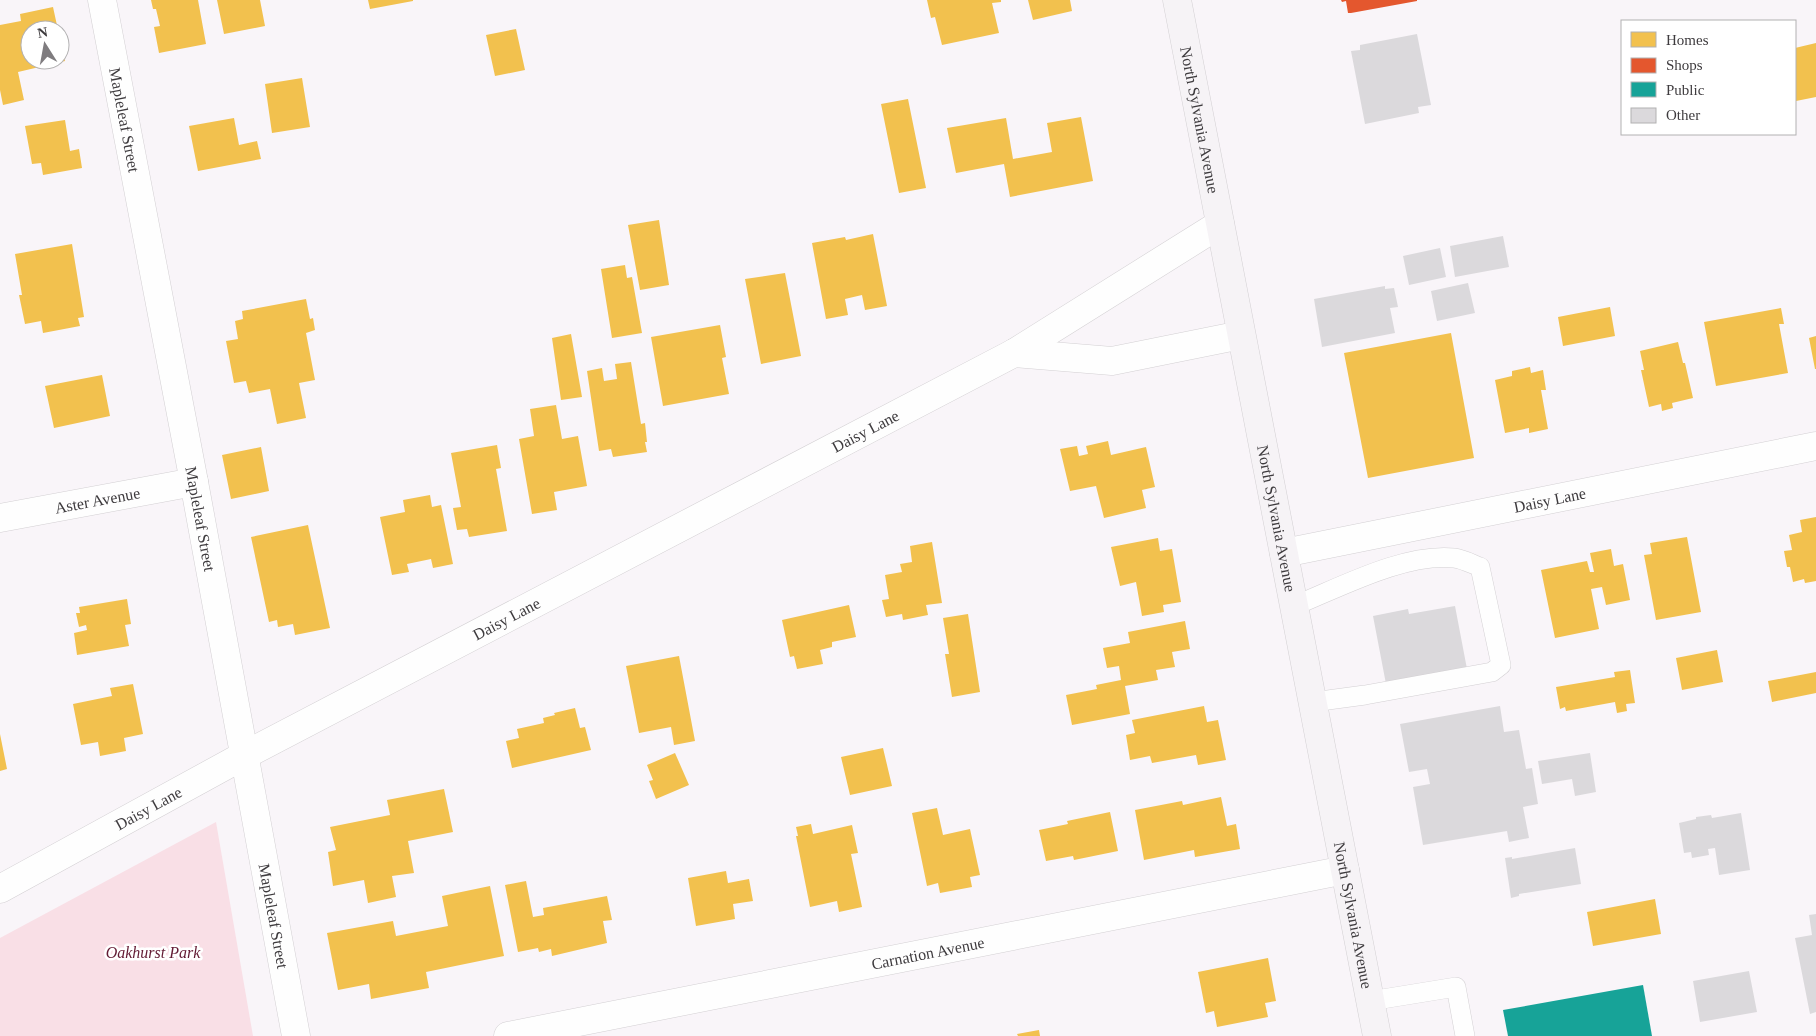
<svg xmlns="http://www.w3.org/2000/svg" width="1816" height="1036" viewBox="0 0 1816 1036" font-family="Georgia,serif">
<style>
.green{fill:#f9dfe6}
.homes{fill:#f2c14e}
.shops{fill:#e4572e}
.public{fill:#17a398}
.building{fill:#dbd9dc}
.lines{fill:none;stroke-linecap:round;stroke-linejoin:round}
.service-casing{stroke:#d3d0d3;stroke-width:20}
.minor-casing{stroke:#d3d0d3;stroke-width:29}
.secondary-casing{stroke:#d3d0d3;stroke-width:29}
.service{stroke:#fefefe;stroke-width:19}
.minor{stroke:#fefefe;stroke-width:28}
.secondary{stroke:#f6f3f6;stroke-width:28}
.labels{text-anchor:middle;stroke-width:5;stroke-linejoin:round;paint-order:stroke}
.street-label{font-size:16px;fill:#3e3b3e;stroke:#fff}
.park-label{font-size:16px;font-style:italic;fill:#631b34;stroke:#fff}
</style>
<rect width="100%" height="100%" fill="#f9f5f9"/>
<path class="green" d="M 216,822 L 253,1036 L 0,1036 L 0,938 Z"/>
<path class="homes" d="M 151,0 L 198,0 L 206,44 L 159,53 L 154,27 L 160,26 L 156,9 L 153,9 Z
M 217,0 L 260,0 L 265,26 L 224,34 Z
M 368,0 L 413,0 L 413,1 L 370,9 Z
M 927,0 L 1001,0 L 1001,2 L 992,3 L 999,33 L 942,45 L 935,17 L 931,18 Z
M 1028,0 L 1070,0 L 1072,11 L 1033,20 Z
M 53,7 L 58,30 L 30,30 L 30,60 L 60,60 L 61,43 L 65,61 L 18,72 L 24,100 L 3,105 L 0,90 L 0,25 L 21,21 L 20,14 Z
M 516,29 L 525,70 L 495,76 L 486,35 Z
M 1816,43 L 1816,97 L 1796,101 L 1795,48 Z
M 302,78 L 310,127 L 272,133 L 265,84 Z
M 908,99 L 926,188 L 899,193 L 881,104 Z
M 1081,117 L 1093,181 L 1010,197 L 1004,164 L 956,173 L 947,128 L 1006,118 L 1013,159 L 1052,152 L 1047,123 Z
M 234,118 L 239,145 L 257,141 L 261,159 L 198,171 L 189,126 Z
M 65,120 L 70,151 L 79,149 L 82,168 L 43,175 L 41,163 L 32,164 L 25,126 Z
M 659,220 L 669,285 L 640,290 L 628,225 Z
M 873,234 L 887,306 L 865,310 L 862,295 L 845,299 L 848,315 L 826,319 L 812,243 L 845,237 L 846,240 Z
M 72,244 L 84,317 L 78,318 L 80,326 L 43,333 L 41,321 L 25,324 L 19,295 L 22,295 L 15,254 Z
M 625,265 L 627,278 L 632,277 L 642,333 L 612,338 L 601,269 Z
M 785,273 L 801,356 L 761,364 L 745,279 Z
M 306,299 L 310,319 L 313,318 L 315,330 L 306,333 L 315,380 L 299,383 L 306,418 L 277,424 L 270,389 L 249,393 L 246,381 L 234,383 L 226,341 L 238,339 L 235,321 L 243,319 L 242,311 Z
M 1610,307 L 1615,336 L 1563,346 L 1558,317 Z
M 1781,308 L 1784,324 L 1779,324 L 1788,373 L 1716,386 L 1704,322 Z
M 720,325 L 726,357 L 722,358 L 729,394 L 663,406 L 651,337 Z
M 1451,333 L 1474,458 L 1368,478 L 1344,353 Z
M 571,334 L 582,397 L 561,400 L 552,338 Z
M 1816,336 L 1816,369 L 1815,369 L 1809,338 Z
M 1678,342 L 1683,363 L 1685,363 L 1693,398 L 1672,403 L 1673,408 L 1662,411 L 1661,404 L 1649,407 L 1641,370 L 1644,370 L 1640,351 Z
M 631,362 L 641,424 L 645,423 L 647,442 L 645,442 L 647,452 L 613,457 L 611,449 L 599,451 L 587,371 L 602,368 L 604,381 L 617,379 L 615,364 Z
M 1530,367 L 1531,373 L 1543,370 L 1546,390 L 1541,390 L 1548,429 L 1529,433 L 1529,428 L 1505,433 L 1495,380 L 1512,376 L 1512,371 Z
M 102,375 L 110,416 L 54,428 L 45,386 Z
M 556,405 L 562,439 L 578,436 L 587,486 L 554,492 L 557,510 L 532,514 L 519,439 L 534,436 L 530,409 Z
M 1108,441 L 1111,455 L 1146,447 L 1155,487 L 1142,490 L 1146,508 L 1104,518 L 1096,486 L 1070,491 L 1060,449 L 1077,446 L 1079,456 L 1088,454 L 1086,446 Z
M 497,445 L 501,468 L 496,469 L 507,531 L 469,537 L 467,529 L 457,530 L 453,508 L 461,507 L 451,453 Z
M 261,447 L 269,491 L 231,499 L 222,455 Z
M 430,495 L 432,507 L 441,505 L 453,564 L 433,568 L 431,559 L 407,564 L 409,572 L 392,575 L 380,517 L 405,512 L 403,500 Z
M 1816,517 L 1816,581 L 1805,583 L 1804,579 L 1793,582 L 1790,567 L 1787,567 L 1784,551 L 1792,550 L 1789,535 L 1802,532 L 1800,520 Z
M 308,525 L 330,628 L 295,635 L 293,624 L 278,627 L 277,620 L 269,622 L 251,537 Z
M 1687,537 L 1701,612 L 1656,620 L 1644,555 L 1652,554 L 1650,543 Z
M 1158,538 L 1160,551 L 1172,549 L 1181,602 L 1163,605 L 1164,612 L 1142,616 L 1136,582 L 1120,586 L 1111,547 Z
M 932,542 L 942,603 L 926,605 L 928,615 L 903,620 L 902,614 L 886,617 L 882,600 L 889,599 L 885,575 L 902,572 L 900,564 L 912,562 L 910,546 Z
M 1611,549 L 1614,566 L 1623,564 L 1630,600 L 1606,605 L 1602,587 L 1591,589 L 1599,629 L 1555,638 L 1541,570 L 1587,561 L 1590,572 L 1594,572 L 1590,553 Z
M 127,599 L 131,624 L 125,625 L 129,646 L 77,655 L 74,633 L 87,630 L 86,625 L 79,627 L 76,613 L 80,613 L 79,607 Z
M 849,605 L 856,637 L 832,642 L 832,647 L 820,650 L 823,664 L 797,669 L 794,656 L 790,657 L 782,620 Z
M 968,614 L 980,692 L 952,697 L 945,654 L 949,654 L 943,618 Z
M 1185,621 L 1190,649 L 1172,652 L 1175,667 L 1156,670 L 1158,680 L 1125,686 L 1130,714 L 1072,725 L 1066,695 L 1097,689 L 1096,685 L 1121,680 L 1119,666 L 1107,668 L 1103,648 L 1130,643 L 1128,632 Z
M 1717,650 L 1723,682 L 1682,690 L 1676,658 Z
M 679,656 L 695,741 L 674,745 L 671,727 L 639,733 L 626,666 Z
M 1630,670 L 1635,703 L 1626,704 L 1627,711 L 1617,713 L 1615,702 L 1566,711 L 1565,707 L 1560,709 L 1556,687 L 1615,677 L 1614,672 Z
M 1816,672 L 1816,693 L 1772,702 L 1768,681 Z
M 133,684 L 143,734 L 124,738 L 126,751 L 100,756 L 98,742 L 81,745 L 73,704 L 112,696 L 110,688 Z
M 1204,706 L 1207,722 L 1218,720 L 1226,760 L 1198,765 L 1196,755 L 1152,763 L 1150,756 L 1130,760 L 1126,735 L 1135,733 L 1132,720 Z
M 575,708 L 580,728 L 585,727 L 591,750 L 512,768 L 506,741 L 519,738 L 517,729 L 544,723 L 543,718 L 555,715 L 554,713 Z
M 0,734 L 7,769 L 0,771 Z
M 883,748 L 892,786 L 850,795 L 841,757 Z
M 675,753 L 689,785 L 656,799 L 649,781 L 653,780 L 647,765 Z
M 444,789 L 453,832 L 408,841 L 414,873 L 392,876 L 396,897 L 368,903 L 364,880 L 333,886 L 328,852 L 336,850 L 330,827 L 390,815 L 387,800 Z
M 1221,797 L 1227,826 L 1236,824 L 1240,849 L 1195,857 L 1194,850 L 1144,860 L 1135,810 L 1182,801 L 1183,805 Z
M 937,808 L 943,835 L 970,829 L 980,875 L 970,877 L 972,887 L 940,893 L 938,883 L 927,886 L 912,813 Z
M 1110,812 L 1118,851 L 1074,860 L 1073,856 L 1046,861 L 1039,830 L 1068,824 L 1067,821 Z
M 811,824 L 813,834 L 852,825 L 858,853 L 851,854 L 862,907 L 839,912 L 837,901 L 810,907 L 796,836 L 798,836 L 796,827 Z
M 726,871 L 728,883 L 749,879 L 753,901 L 733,904 L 735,919 L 696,926 L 688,878 Z
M 526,881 L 533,917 L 544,915 L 543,908 L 607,896 L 612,920 L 603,921 L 607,943 L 552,956 L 551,949 L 539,952 L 538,948 L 518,952 L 505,885 Z
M 490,886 L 504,956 L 426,972 L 429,988 L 371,999 L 369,984 L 338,990 L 327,933 L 393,921 L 396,936 L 448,926 L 442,896 Z
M 1655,899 L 1661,934 L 1593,946 L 1587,912 Z
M 1268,958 L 1276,1001 L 1265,1003 L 1268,1017 L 1217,1027 L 1214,1011 L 1206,1013 L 1198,972 Z
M 1039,1030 L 1040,1036 L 1018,1036 L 1017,1034 Z"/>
<path class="shops" d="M 1341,0 L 1417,0 L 1417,1 L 1351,13 L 1348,13 L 1346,1 L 1342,2 Z"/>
<path class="public" d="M 1643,985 L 1652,1036 L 1508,1036 L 1503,1010 Z"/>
<path class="building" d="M 1417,34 L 1431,105 L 1418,107 L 1419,113 L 1365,124 L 1351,51 L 1360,50 L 1360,45 Z
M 1503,236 L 1509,267 L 1455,277 L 1450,246 Z
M 1440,248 L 1446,277 L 1409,285 L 1403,256 Z
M 1468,283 L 1475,313 L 1437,321 L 1431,291 Z
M 1385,286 L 1385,289 L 1394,288 L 1398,307 L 1390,308 L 1395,333 L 1322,347 L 1314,299 Z
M 1455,606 L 1467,669 L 1386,684 L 1373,616 L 1408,609 L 1409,614 Z
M 1500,706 L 1504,732 L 1519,730 L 1526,769 L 1532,768 L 1538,804 L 1523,807 L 1529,838 L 1509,842 L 1507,831 L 1423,845 L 1413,787 L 1430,784 L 1427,769 L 1409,772 L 1400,724 Z
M 1590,753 L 1596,792 L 1575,796 L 1572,779 L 1542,784 L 1538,761 Z
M 1741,813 L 1750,870 L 1719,875 L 1715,848 L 1708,849 L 1709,855 L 1692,858 L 1691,852 L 1684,853 L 1679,823 L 1696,819 L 1696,817 L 1711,815 L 1712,818 Z
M 1575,848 L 1581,884 L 1519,894 L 1519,896 L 1511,898 L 1505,858 L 1512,857 L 1512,859 Z
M 1816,914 L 1816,1012 L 1810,1014 L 1795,938 L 1812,935 L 1809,915 Z
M 1749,971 L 1757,1012 L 1700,1022 L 1693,981 Z"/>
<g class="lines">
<g class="service-casing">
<path id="service" d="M 1294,606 C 1341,587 1404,553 1454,558 C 1463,559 1472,564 1480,567 L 1501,665 L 1492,672 L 1365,695 L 1313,702
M 1370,1001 L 1456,987 L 1465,1036"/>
</g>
<g class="minor-casing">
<g id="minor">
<path id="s1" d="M 102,0 L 194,482 L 296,1036"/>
<path d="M 1014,353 L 1112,361 L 1241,335"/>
<path id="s2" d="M 0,518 L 194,482"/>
<path id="s3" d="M 1284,553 L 1816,446"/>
<path id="s4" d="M 0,889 L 243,756 L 1014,353 L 1220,224"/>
<path id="s5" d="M 508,1036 L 1345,870"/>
</g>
</g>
<g class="secondary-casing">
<g id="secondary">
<path id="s6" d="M 1177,0 L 1377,1036"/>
</g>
</g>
<use href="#service" class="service"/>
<use href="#minor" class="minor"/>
<use href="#secondary" class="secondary"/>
</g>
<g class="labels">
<g class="street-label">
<text dy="6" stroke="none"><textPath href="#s1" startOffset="122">Mapleleaf Street</textPath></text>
<text dy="6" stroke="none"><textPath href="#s6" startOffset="122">North Sylvania Avenue</textPath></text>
<text dy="6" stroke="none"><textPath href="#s4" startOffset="979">Daisy Lane</textPath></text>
<text dy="6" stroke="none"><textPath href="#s2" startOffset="99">Aster Avenue</textPath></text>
<text dy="6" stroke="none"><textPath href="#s3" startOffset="271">Daisy Lane</textPath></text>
<text dy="6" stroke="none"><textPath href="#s1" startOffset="528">Mapleleaf Street</textPath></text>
<text dy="6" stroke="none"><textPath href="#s6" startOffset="528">North Sylvania Avenue</textPath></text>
<text dy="6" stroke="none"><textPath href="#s4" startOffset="574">Daisy Lane</textPath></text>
<text dy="6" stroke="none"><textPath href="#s4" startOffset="169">Daisy Lane</textPath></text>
<text dy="6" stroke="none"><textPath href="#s1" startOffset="932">Mapleleaf Street</textPath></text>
<text dy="6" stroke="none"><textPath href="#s6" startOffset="932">North Sylvania Avenue</textPath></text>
<text dy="6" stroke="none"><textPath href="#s5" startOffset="428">Carnation Avenue</textPath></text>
</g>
<g class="park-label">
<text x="153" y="958">Oakhurst Park</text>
</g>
</g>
<rect x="1621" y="20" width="175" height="115" fill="#ffffff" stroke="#b2b1b2"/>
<rect x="1631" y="32" width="25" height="15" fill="#f2c14e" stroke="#b2b1b2"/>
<text x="1666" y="45" font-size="15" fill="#3e3b3e">Homes</text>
<rect x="1631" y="58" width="25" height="15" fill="#e4572e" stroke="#b2b1b2"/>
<text x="1666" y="70" font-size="15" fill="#3e3b3e">Shops</text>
<rect x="1631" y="82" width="25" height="15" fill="#17a398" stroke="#b2b1b2"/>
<text x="1666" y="95" font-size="15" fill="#3e3b3e">Public</text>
<rect x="1631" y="108" width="25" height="15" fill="#dbd9dc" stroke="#b2b1b2"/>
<text x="1666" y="120" font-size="15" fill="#3e3b3e">Other</text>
<g transform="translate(45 45) rotate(349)"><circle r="24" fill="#ffffff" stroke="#b2b1b2"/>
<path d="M0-4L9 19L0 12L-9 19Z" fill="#7f7c7f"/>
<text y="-8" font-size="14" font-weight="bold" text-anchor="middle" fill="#3e3b3e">N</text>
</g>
</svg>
